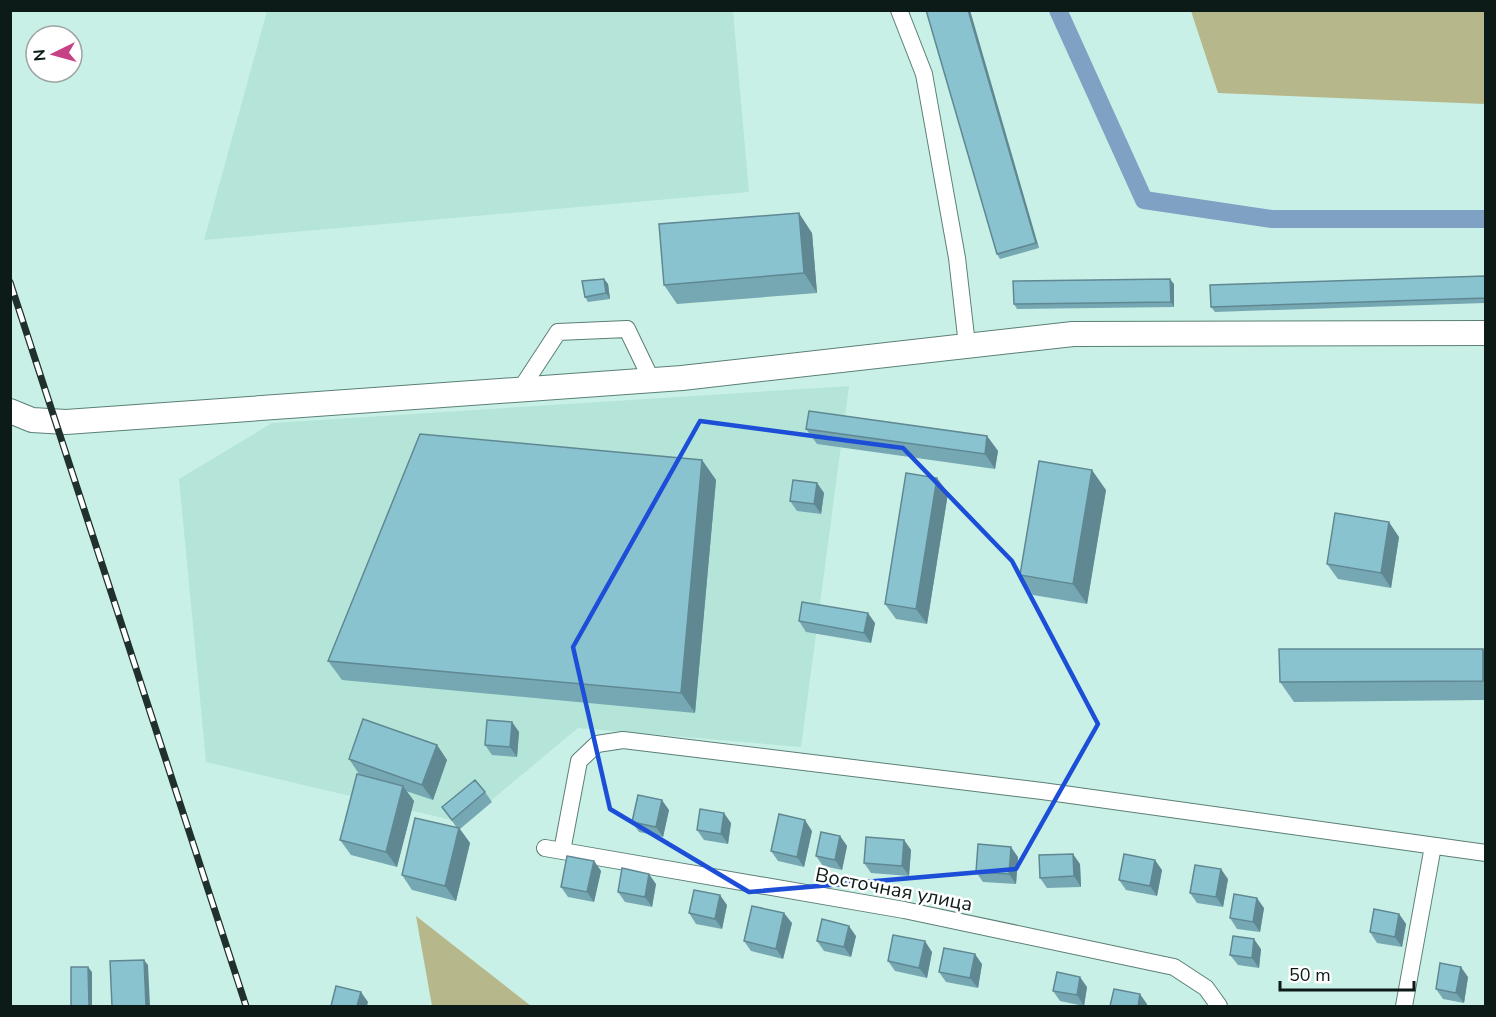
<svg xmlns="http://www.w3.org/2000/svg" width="1496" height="1017" viewBox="0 0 1496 1017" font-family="'Nunito Sans',sans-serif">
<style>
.built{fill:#b5e5d9}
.green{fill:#b6b78b}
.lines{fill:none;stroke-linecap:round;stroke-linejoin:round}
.canal{stroke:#7fa1c3;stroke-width:18}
.street-casing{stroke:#5b7f76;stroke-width:18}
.secondary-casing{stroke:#5b7f76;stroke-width:26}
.street{stroke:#fff;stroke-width:16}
.secondary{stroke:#fff;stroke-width:24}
.rail-casing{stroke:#20312d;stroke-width:7}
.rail{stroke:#fff;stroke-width:4.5;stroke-dasharray:14;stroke-linecap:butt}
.wall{fill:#76a8b3}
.shaded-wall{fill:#608892}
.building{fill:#89c3d0;stroke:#608892;stroke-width:1.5}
.marked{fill:none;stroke:#1d4ed8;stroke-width:4.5;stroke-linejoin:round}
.labels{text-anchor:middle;stroke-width:5;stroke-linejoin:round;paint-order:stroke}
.street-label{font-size:20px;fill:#0d1b18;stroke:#fff}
</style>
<rect width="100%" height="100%" fill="#c9f0e6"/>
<path class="built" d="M 267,11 L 733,11 L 749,192 L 204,240 Z
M 849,386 L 801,747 L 578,728 L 464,823 L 206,762 L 179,479 L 272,423 Z"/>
<path class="green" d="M 1191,11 L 1485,11 L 1485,104 L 1218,93 Z
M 416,916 L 531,1006 L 432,1006 Z"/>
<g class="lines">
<path class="canal" d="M 1058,10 L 1144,200 L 1272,219 L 1486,219"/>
<g class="street-casing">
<path id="street" d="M 899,10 L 924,74 L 957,258 L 967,345
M 520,390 L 558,332 L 627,329 L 652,381
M 545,848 L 904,910 L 1174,967 L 1206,988 L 1219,1006
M 562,851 L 579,761 L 597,744 L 623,740 L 1042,791 L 1486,853
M 1404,1006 L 1433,846"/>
</g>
<g class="secondary-casing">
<path id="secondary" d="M 10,411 L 32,420 L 66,422 L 682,378 L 1073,334 L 1486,333"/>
</g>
<use href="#street" class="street"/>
<use href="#secondary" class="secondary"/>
<g class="rail-casing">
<path id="rail" d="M 10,282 L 246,1006"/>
</g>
<use href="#rail" class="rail"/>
</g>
<path class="wall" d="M 926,10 L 1039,248 L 1000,259 L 997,254 Z
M 812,233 L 817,293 L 677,304 L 664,285 Z
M 1485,276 L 1485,303 L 1215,312 L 1211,307 Z
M 604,279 L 608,284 L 610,299 L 588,302 L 585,297 Z
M 1174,284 L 1174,307 L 1017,309 L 1014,304 Z
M 806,429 L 987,436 L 998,451 L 995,469 L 817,444 Z
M 702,460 L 716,480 L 695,713 L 342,680 L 328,661 Z
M 817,483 L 824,493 L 821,514 L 797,511 L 790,501 Z
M 1106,490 L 1087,604 L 1033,595 L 1020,575 Z
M 948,493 L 927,624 L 896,619 L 885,604 Z
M 1399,537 L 1391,588 L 1338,579 L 1327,564 Z
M 799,621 L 875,623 L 871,643 L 806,632 Z
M 1485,652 L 1485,700 L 1294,702 L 1280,682 Z
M 512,722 L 519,732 L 517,757 L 492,755 L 485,745 Z
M 437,745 L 447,760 L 433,800 L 406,791 L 414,801 L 397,867 L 351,855 L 340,840 L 369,777 L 359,774 L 349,759 Z
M 485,792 L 492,802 L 460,829 L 470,843 L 456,901 L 412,890 L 402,875 L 457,828 L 442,807 Z
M 669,810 L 663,837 L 639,832 L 632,822 Z
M 731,823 L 728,844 L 704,840 L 697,830 Z
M 812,831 L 804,867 L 778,861 L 771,851 Z
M 840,836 L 847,846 L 842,870 L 823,866 L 816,856 Z
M 904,840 L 911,850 L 909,876 L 871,873 L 864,863 Z
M 1018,857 L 1016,884 L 983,882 L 976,872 Z
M 594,861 L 601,871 L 594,902 L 568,897 L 561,887 Z
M 1080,864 L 1081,887 L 1047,888 L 1040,878 Z
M 1162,870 L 1157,896 L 1126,890 L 1119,880 Z
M 1228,879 L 1223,907 L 1197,903 L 1190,893 Z
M 656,884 L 652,907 L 625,902 L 618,892 Z
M 727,905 L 722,929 L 696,924 L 689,913 Z
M 1264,908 L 1260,932 L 1237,929 L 1230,918 Z
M 1399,914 L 1406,924 L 1402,947 L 1377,943 L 1370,932 Z
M 792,923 L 783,959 L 751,951 L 744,941 Z
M 856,936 L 851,957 L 824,951 L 817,941 Z
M 1261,949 L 1259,968 L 1238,965 L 1230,955 Z
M 932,952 L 927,978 L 895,971 L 888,961 Z
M 982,964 L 978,988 L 946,982 L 939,972 Z
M 1468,977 L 1464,1003 L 1443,999 L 1436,989 Z
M 1087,987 L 1084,1006 L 1060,1001 L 1053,991 Z"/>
<path class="shaded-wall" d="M 968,10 L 970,10 L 1039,248 L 1036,243 Z
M 799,213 L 812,233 L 817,293 L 804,273 Z
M 604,279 L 608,284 L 610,299 L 606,293 Z
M 1170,279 L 1174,284 L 1174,307 L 1171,302 Z
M 987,436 L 998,451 L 995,469 L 985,454 Z
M 702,460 L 716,480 L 695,713 L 681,693 Z
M 1092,470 L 1106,490 L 1087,604 L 1073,584 Z
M 937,478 L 948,493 L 927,624 L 916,609 Z
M 817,483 L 824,493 L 821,514 L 814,504 Z
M 1389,522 L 1399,537 L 1391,588 L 1381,573 Z
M 868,613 L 875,623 L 871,643 L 864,633 Z
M 1483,649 L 1485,652 L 1485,684 L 1483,681 Z
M 512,722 L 519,732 L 517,757 L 510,747 Z
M 437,745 L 447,760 L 433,800 L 422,785 Z
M 403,786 L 414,801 L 397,867 L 386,852 Z
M 662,800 L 669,810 L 663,837 L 656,827 Z
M 724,813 L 731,823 L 728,844 L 721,834 Z
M 805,820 L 812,831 L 804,867 L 797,857 Z
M 459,828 L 470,843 L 456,901 L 445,886 Z
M 840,836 L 847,846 L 842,870 L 835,860 Z
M 904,840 L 911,850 L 909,876 L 902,866 Z
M 1011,847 L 1018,857 L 1016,884 L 1009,874 Z
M 1073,854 L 1080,864 L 1081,887 L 1074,876 Z
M 1155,860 L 1162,870 L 1157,896 L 1150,886 Z
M 594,861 L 601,871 L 594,902 L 587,892 Z
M 1221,869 L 1228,879 L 1223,907 L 1216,897 Z
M 649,874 L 656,884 L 652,907 L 645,897 Z
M 720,895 L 727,905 L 722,929 L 715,919 Z
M 1257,898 L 1264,908 L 1260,932 L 1253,922 Z
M 784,913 L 792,923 L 783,959 L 776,949 Z
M 1399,914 L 1406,924 L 1402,947 L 1395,937 Z
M 849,926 L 856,936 L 851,957 L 844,947 Z
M 1254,939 L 1261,949 L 1259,968 L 1252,958 Z
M 925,941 L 932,952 L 927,978 L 919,968 Z
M 975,954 L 982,964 L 978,988 L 970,978 Z
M 144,960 L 148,965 L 150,1006 L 146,1006 Z
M 88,967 L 92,972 L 92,1006 L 89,1006 Z
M 1461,967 L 1468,977 L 1464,1003 L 1456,993 Z
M 1080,977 L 1087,987 L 1084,1006 L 1077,995 Z
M 361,992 L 368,1002 L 367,1006 L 357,1006 Z
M 1140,994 L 1147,1004 L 1147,1006 L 1138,1006 Z"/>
<path class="building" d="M 926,10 L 968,10 L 1036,243 L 997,254 Z
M 799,213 L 804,273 L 664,285 L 659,224 Z
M 1485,276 L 1485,298 L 1211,307 L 1210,285 Z
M 604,279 L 606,293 L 585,297 L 582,281 Z
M 1170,279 L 1171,302 L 1014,304 L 1013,281 Z
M 809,411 L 987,436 L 985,454 L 806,429 Z
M 420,434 L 702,460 L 681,693 L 328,661 Z
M 1039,461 L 1092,470 L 1073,584 L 1020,575 Z
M 906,473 L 937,478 L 916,609 L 885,604 Z
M 793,480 L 817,483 L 814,504 L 790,501 Z
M 1335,513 L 1389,522 L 1381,573 L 1327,564 Z
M 802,602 L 868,613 L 864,633 L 799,621 Z
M 1279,649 L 1483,649 L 1483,681 L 1280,682 Z
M 363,719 L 437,745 L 422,785 L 349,759 Z
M 487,720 L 512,722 L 510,747 L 485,745 Z
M 357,774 L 403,786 L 386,852 L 340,840 Z
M 475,780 L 485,792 L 452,820 L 442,807 Z
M 638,795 L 662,800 L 656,827 L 632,822 Z
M 700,809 L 724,813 L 721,834 L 697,830 Z
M 779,814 L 805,820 L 797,857 L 771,851 Z
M 415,818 L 459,828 L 445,886 L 402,875 Z
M 821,832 L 840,836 L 835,860 L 816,856 Z
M 866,837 L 904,840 L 902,866 L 864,863 Z
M 978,844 L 1011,847 L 1009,874 L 976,872 Z
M 1073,854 L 1074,876 L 1040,878 L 1039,855 Z
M 1124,854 L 1155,860 L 1150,886 L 1119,880 Z
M 567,856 L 594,861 L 587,892 L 561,887 Z
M 1195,865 L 1221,869 L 1216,897 L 1190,893 Z
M 622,868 L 649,874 L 645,897 L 618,892 Z
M 694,890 L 720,895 L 715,919 L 689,913 Z
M 1234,894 L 1257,898 L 1253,922 L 1230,918 Z
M 752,906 L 784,913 L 776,949 L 744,941 Z
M 1374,909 L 1399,914 L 1395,937 L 1370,932 Z
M 822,919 L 849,926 L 844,947 L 817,941 Z
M 893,935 L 925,941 L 919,968 L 888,961 Z
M 1233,936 L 1254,939 L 1252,958 L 1230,955 Z
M 944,948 L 975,954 L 970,978 L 939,972 Z
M 144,960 L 146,1006 L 112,1006 L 110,961 Z
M 1440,963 L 1461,967 L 1456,993 L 1436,989 Z
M 71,967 L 88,967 L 89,1006 L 71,1006 Z
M 1057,972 L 1080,977 L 1077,995 L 1053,991 Z
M 336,986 L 361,992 L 357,1006 L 331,1006 Z
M 1114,989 L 1140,994 L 1138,1006 L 1110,1006 Z"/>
<path class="marked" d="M 700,421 L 903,448 L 1012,561 L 1098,724 L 1016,869 L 749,892 L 610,809 L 573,647 Z"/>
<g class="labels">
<g class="street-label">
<text transform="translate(894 889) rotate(11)" y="7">Восточная улица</text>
</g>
</g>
<rect width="1496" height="1017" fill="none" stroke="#0d1b18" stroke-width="24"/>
<g transform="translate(54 54) rotate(265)"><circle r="28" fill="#ffffff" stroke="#9ea4a3" stroke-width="1.5"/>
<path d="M0-4.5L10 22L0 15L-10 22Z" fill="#c64186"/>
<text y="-9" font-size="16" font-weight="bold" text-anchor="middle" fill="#0d1b18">N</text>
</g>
<path d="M1280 981v9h134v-9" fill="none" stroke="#0d1b18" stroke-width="3"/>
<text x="1289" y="981" font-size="18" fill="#0d1b18" stroke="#ffffff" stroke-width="4.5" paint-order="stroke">50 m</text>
</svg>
